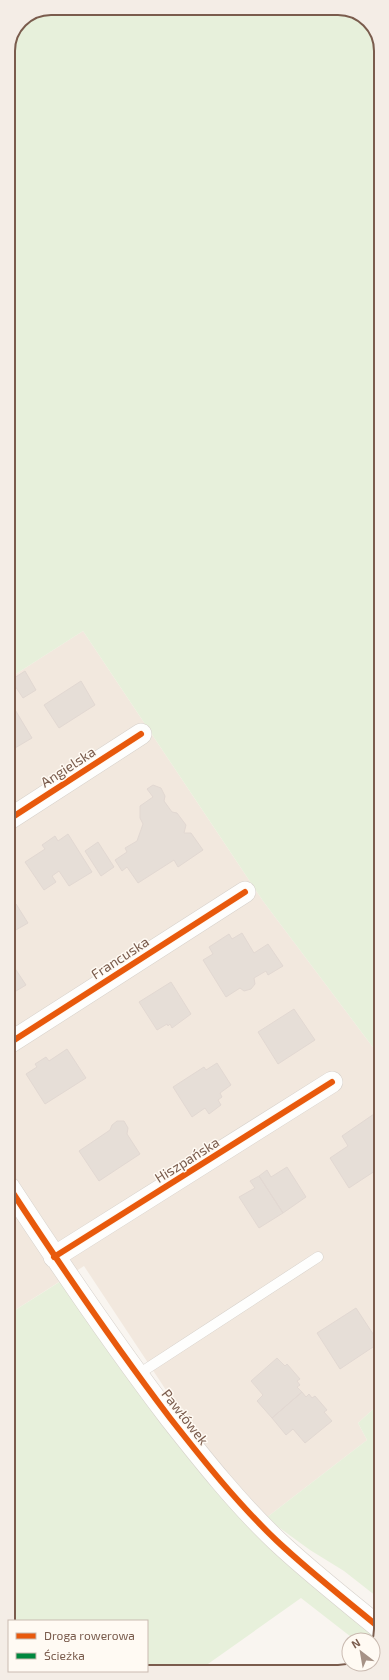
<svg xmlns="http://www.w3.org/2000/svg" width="389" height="1680" viewBox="0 0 389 1680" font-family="'Exo 2',sans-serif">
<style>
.residential{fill:#f2e8de}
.green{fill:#e7f0db}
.building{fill:#e6ded7;stroke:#e2d8d2}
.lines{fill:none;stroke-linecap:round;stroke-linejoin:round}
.service-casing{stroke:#d7d1cb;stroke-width:11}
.minor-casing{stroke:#d7d1cb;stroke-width:22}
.service{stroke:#fefefd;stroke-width:10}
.minor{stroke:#fefefd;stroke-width:21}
.quiet{stroke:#00873e;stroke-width:5;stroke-dasharray:10 5;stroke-linecap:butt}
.cycleway-casing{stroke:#fffaf3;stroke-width:8}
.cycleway{stroke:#e8590c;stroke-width:6}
.labels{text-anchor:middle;stroke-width:3;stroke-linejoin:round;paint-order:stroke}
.street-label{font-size:14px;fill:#7a5c4d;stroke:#fffaf3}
.rim{fill:none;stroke:#7a5c4d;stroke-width:2}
</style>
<rect width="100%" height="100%" fill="#f9f5f0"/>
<path class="residential" d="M 83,631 L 263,901 L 381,1058 L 381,1402 L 358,1423 L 367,1440 L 266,1518 L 203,1446 L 84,1266 L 9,1314 L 8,679 Z"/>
<path class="green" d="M 51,8 L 343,8 L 367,19 L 380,43 L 381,1058 L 263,901 L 83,631 L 8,679 L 8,51 L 21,20 Z
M 61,1281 L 171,1431 L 378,1637 L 373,1651 L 373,1640 L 355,1640 L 301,1598 L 198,1671 L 44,1671 L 147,1671 L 147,1621 L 9,1621 L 9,1638 L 9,1314 Z
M 381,1402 L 381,1600 L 344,1571 L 310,1550 L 266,1518 L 367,1440 L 358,1423 Z"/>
<path class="building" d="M 25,671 L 36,690 L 23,698 L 11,680 Z
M 81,681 L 95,705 L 59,728 L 44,705 Z
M 11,703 L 32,738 L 15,748 L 12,743 L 8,745 L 8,704 Z
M 153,785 L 161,788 L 165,796 L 164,801 L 172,812 L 177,813 L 186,825 L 184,833 L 191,833 L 203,850 L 178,867 L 174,860 L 138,883 L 127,867 L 122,871 L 115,860 L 127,852 L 125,848 L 137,841 L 143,824 L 140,818 L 140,806 L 153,797 L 147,789 Z
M 68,834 L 92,872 L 69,886 L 59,871 L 52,876 L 56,882 L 44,890 L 25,862 L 45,849 L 42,845 L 55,836 L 58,841 Z
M 98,842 L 114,867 L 101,876 L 85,851 Z
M 16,904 L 28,923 L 14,931 L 8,924 L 8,909 Z
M 242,933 L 254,953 L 268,944 L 283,966 L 268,975 L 266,971 L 254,978 L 255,984 L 251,989 L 244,991 L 240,988 L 226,997 L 203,960 L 213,954 L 209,947 L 229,934 L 232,939 Z
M 8,958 L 26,985 L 11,994 L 14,999 L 8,1002 Z
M 171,982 L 191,1014 L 172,1028 L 170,1024 L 168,1026 L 167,1024 L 157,1030 L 139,1002 Z
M 294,1009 L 315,1040 L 278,1064 L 258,1032 Z
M 67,1049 L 86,1078 L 45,1104 L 26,1074 L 37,1067 L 35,1064 L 46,1057 L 49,1061 Z
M 217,1063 L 231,1085 L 220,1093 L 222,1097 L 218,1100 L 221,1105 L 209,1114 L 205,1108 L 192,1117 L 173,1087 L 204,1067 L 206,1070 Z
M 374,1114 L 381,1124 L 381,1167 L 349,1188 L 330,1158 L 348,1146 L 342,1136 Z
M 117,1121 L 124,1121 L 128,1128 L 127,1134 L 140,1154 L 99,1181 L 79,1151 L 110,1130 L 112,1125 Z
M 287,1167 L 306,1197 L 283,1213 L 259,1176 L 267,1170 L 271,1177 Z
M 259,1176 L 283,1213 L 259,1228 L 239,1197 L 255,1188 L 250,1181 Z
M 356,1308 L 379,1343 L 340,1369 L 317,1333 Z
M 277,1358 L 285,1366 L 287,1364 L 300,1379 L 297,1381 L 300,1385 L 297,1387 L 302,1392 L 272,1418 L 257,1401 L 263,1395 L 251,1381 Z
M 302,1392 L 306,1397 L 309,1394 L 312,1398 L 315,1396 L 327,1410 L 324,1412 L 332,1421 L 305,1443 L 293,1429 L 286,1435 L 272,1418 Z"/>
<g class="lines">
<g class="service-casing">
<path id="service" d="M 137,1375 L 318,1257"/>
</g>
<g class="minor-casing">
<path id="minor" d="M 8,820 L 141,734
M 8,1044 L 245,892
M 9,1187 C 60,1265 113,1343 170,1418 C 203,1460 238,1504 277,1541 C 310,1572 346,1600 381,1629
M 54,1257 L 332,1082"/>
</g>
<use href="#service" class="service"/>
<use href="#minor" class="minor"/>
<path class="quiet" d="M 8,510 C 14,519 12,533 8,543"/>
<g class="cycleway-casing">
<path id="cycleway" d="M 8,820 L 141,734
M 8,1044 L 245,892
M 9,1187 C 60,1265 113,1343 170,1418 C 203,1460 238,1504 277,1541 C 310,1572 346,1600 381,1629
M 54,1257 L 332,1082"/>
</g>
<use href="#cycleway" class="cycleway"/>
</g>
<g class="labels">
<g class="street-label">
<text transform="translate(68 767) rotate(-33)" y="5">Angielska</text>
<text transform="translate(120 958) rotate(-33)" y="5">Francuska</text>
<text transform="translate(187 1160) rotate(-32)" y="5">Hiszpańska</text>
<text transform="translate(185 1417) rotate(52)" y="5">Pawłówek</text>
</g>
</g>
<path d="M0 0H389V1680H0ZM51 15H338A36 36 0 0 1 374 51V1629A36 36 0 0 1 338 1665H51A36 36 0 0 1 15 1629V51A36 36 0 0 1 51 15Z" fill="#f4ede6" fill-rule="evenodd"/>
<path class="rim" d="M51 15H338A36 36 0 0 1 374 51V1629A36 36 0 0 1 338 1665H51A36 36 0 0 1 15 1629V51A36 36 0 0 1 51 15Z"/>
<rect x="8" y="1620" width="140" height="52" fill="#fffaf3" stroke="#cabbb1"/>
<rect x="16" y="1633" width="20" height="6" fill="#e8590c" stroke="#cabbb1"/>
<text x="44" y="1640" font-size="12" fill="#7a5c4d">Droga rowerowa</text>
<rect x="16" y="1653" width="20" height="6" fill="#00873e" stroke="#cabbb1"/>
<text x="44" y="1660" font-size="12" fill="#7a5c4d">Ścieżka</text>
<g transform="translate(361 1652) rotate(329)"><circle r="19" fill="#fffaf3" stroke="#cabbb1"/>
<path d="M0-3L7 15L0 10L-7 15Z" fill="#a69286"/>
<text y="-6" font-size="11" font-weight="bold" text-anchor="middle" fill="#7a5c4d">N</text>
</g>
</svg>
